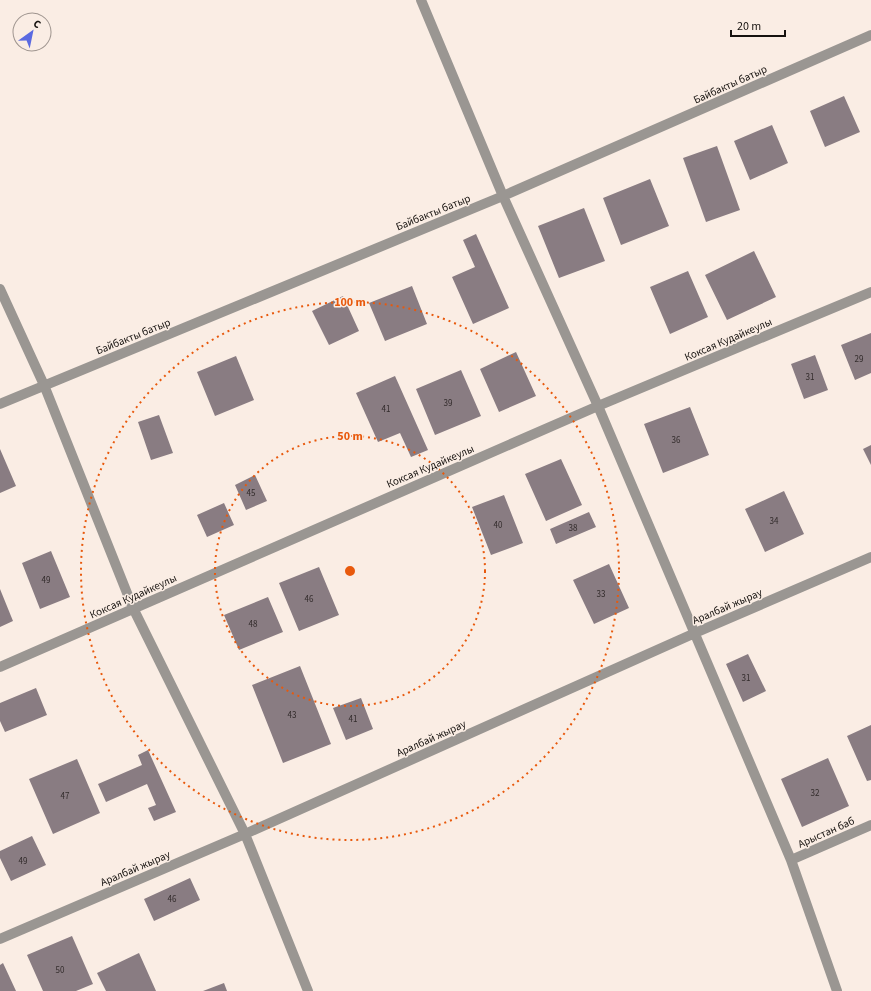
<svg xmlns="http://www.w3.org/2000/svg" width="871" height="991" viewBox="0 0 871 991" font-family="'Source Sans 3',sans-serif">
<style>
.building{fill:#897c82}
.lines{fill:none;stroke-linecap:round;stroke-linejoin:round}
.minor{stroke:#9a9692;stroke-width:10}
.ring{fill:none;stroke:#e8590c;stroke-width:2;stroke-dasharray:2 4}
.labels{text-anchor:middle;stroke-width:3;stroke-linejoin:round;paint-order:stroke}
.number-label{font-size:9px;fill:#332c2c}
.street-label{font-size:11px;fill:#16120f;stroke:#faede4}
.centre{fill:#e8590c;stroke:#faede4;stroke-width:2}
.ring-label{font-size:12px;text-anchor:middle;font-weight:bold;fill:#e8590c;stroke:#faede4;stroke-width:3;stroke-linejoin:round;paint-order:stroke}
</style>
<rect width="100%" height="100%" fill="#faede4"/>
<path class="building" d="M 844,96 L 860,132 L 825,147 L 810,111 Z
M 772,125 L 788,163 L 750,180 L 734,141 Z
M 717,146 L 740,210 L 706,222 L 683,158 Z
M 650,179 L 669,226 L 621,245 L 603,198 Z
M 584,208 L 605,261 L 559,278 L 538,226 Z
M 476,234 L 509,308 L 473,324 L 452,277 L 475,267 L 463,240 Z
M 754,251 L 776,297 L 727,320 L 705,275 Z
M 688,271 L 708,317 L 670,334 L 650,287 Z
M 412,286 L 427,324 L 385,341 L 369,303 Z
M 343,296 L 359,331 L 329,345 L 312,311 Z
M 871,333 L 871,373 L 855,380 L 841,345 Z
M 516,352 L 536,396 L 499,412 L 480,369 Z
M 815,355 L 828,390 L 804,399 L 791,364 Z
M 236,356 L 254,400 L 215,416 L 197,372 Z
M 461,370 L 481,416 L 435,435 L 416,389 Z
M 395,376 L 428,450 L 411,457 L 400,433 L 378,442 L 356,393 Z
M 690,407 L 709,455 L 663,473 L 644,424 Z
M 159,415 L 173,453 L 151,460 L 138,422 Z
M 871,445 L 871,465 L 863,449 Z
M 0,449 L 16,486 L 0,493 Z
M 561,459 L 582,505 L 546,521 L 525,474 Z
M 255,475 L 267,501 L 246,510 L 235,485 Z
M 784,491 L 804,534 L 765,552 L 745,509 Z
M 504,495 L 523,543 L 491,555 L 472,507 Z
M 224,503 L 234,525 L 207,537 L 197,515 Z
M 589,512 L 596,527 L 556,544 L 550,529 Z
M 51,551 L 70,597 L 40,609 L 22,563 Z
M 609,564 L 629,608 L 594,624 L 573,580 Z
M 319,567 L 339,615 L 299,631 L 279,583 Z
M 0,589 L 13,621 L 0,627 Z
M 268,597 L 283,632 L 239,650 L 224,615 Z
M 748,654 L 766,691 L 743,702 L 726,664 Z
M 300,666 L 331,744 L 283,763 L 252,685 Z
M 36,688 L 47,715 L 5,732 L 0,721 L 0,703 Z
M 361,698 L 373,729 L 346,740 L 333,708 Z
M 871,725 L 871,780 L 867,781 L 847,736 Z
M 148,750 L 176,812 L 154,821 L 148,808 L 156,805 L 147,784 L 106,802 L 98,784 L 142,765 L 138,755 Z
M 828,758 L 849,806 L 802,827 L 781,779 Z
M 77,759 L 100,813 L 53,834 L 29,779 Z
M 32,836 L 46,865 L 11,881 L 0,858 L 0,851 Z
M 190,878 L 200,900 L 154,921 L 144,899 Z
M 72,936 L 93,984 L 76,991 L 43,991 L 27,955 Z
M 139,953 L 156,991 L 106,991 L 97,973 Z
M 3,963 L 16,991 L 0,991 L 0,965 Z
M 224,983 L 227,991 L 203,991 Z"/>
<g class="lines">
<path class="minor" d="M 421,0 L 503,196 L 598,406 L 791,860 L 837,991
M 0,289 L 44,385 L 133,608 L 245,834 L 308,991
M 0,404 L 503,196 L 871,35
M 0,667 L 598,406 L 871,292
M 791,860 L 871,825
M 0,939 L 245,834 L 695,633 L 871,557"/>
</g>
<g class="ring">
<circle cx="350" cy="571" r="135"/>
<circle cx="350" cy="571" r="269"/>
</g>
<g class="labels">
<g class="number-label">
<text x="859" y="362">29</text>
<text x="810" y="380">31</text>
<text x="448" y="406">39</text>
<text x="386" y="412">41</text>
<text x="676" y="443">36</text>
<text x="251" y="496">45</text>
<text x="774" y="524">34</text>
<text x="498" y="528">40</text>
<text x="573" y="531">38</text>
<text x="46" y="583">49</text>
<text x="601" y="597">33</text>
<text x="309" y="602">46</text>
<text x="253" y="627">48</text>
<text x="746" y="681">31</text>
<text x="292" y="718">43</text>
<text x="353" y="722">41</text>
<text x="815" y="796">32</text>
<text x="65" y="799">47</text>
<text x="23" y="864">49</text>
<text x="172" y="902">46</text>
<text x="60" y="973">50</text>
</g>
<g class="street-label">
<text transform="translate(730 84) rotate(-24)" y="4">Байбакты батыр</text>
<text transform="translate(433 212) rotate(-22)" y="4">Байбакты батыр</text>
<text transform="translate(133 336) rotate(-22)" y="4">Байбакты батыр</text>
<text transform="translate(728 339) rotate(-23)" y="4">Коксая Кудайкеулы</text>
<text transform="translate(430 466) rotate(-23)" y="4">Коксая Кудайкеулы</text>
<text transform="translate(133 596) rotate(-24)" y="4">Коксая Кудайкеулы</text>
<text transform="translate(727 606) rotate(-23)" y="4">Аралбай жырау</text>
<text transform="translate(431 738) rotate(-24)" y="4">Аралбай жырау</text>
<text transform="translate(826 832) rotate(-24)" y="4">Арыстан баб</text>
<text transform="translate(135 868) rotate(-23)" y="4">Аралбай жырау</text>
</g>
</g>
<circle cx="350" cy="571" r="6" class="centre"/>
<g class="ring-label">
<text x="350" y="306">100 m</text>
<text x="350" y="440">50 m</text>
</g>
<g transform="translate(32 32) rotate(33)"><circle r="19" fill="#faede4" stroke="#9f958f"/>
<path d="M0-3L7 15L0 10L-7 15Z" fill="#5b6ae1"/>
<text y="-6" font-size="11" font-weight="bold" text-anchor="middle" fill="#16120f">С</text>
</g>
<path d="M731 30v6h54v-6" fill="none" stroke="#16120f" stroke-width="2"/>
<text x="737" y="30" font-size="12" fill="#16120f" stroke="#faede4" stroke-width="3" paint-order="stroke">20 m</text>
</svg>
